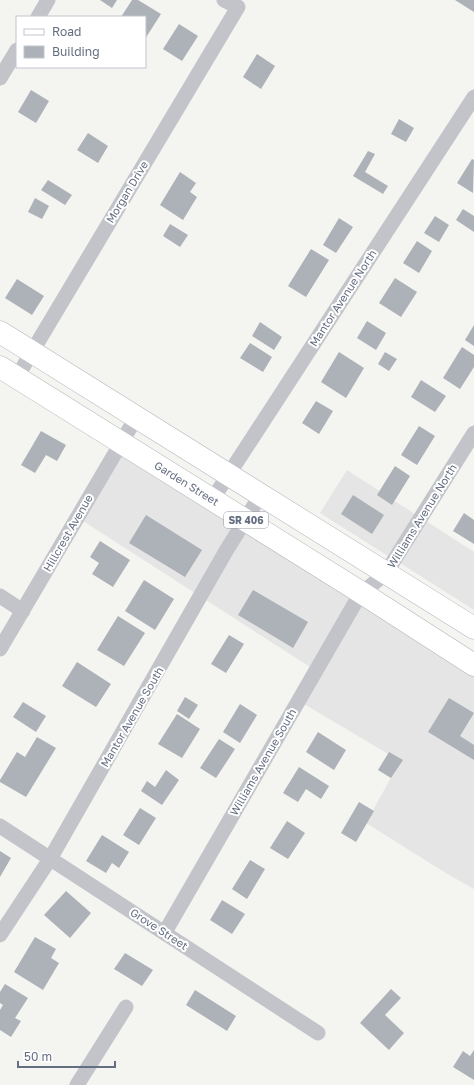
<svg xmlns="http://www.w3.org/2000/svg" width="474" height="1085" viewBox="0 0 474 1085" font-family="'Golos Text',sans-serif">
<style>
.built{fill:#e4e5e4}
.building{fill:#adb1b8}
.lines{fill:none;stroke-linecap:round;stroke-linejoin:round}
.primary-casing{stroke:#b5b7bc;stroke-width:23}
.street{stroke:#c2c4c9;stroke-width:15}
.primary{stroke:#fff;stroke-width:22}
.labels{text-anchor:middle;stroke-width:4;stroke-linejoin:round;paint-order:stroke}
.shield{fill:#fff;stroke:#9299a7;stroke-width:1}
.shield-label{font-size:10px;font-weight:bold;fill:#646d81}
.street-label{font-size:11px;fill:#646d81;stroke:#fff}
</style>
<rect width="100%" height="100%" fill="#f4f5f1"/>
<path class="built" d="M 123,453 L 236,523 L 195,593 L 83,521 Z
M 347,470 L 415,514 L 388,556 L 320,513 Z
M 426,521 L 474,552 L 474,610 L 400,563 Z
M 247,530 L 352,596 L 310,667 L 206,600 Z
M 363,603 L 474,673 L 474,889 L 449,875 L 366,823 L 400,761 L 304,704 Z"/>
<path class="building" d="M 100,0 L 117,0 L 112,8 Z
M 132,0 L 138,0 L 161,14 L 145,39 L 145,17 L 121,17 Z
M 455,0 L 474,0 L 474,12 Z
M 179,24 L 198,36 L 182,61 L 163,49 Z
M 257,54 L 275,66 L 261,89 L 243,77 Z
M 31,90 L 49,101 L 36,123 L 18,112 Z
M 399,119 L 414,128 L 406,142 L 391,134 Z
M 88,133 L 108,146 L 98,163 L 77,150 Z
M 368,151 L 375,154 L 365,172 L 388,186 L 383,194 L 353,176 Z
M 472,159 L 474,160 L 473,193 L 457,183 Z
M 180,172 L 196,183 L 190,192 L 197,197 L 183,220 L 160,205 Z
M 48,180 L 72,195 L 65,205 L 41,190 Z
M 35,198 L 49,206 L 42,219 L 28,212 Z
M 463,209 L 474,216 L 474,232 L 456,220 Z
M 435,216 L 449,225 L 439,242 L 424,233 Z
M 339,218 L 353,227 L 336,253 L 323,245 Z
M 170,224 L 188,235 L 180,247 L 163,236 Z
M 417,241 L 432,251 L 419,273 L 403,263 Z
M 311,249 L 329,260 L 306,297 L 288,286 Z
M 395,278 L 417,292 L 401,317 L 379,303 Z
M 17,279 L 44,296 L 32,315 L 5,298 Z
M 367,321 L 386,333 L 376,350 L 357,338 Z
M 260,322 L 282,337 L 274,350 L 252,336 Z
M 474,325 L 474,346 L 465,340 Z
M 250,343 L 272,357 L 263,372 L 240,358 Z
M 462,347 L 474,355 L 474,367 L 460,389 L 443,378 Z
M 339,352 L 364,368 L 346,398 L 321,382 Z
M 385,352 L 397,359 L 389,371 L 378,364 Z
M 421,380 L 446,396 L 435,412 L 411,397 Z
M 316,401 L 333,411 L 319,434 L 302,423 Z
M 419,426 L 435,436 L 417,465 L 401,455 Z
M 41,431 L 66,445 L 57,461 L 46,455 L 35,473 L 21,465 Z
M 395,466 L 410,476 L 392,505 L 377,495 Z
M 353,495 L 384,515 L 372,534 L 341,514 Z
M 464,513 L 474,520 L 474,544 L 453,531 Z
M 146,515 L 202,550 L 185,577 L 129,543 Z
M 100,541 L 130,560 L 113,587 L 92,574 L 99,563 L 90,557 Z
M 144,580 L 174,599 L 155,630 L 125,611 Z
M 253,590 L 308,622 L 293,648 L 238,615 Z
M 118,616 L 145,633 L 124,666 L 97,650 Z
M 229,635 L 244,644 L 226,673 L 211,664 Z
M 77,662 L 111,684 L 96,707 L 62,686 Z
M 185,697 L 198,705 L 189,719 L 177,711 Z
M 449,698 L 474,713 L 460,736 L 474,745 L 474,760 L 428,732 Z
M 23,702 L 46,716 L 36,732 L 13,717 Z
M 240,704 L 257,715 L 240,743 L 223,732 Z
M 177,714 L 200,729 L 182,758 L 158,744 Z
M 318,732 L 346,750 L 334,770 L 306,752 Z
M 37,737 L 56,748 L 26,797 L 0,782 L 0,780 L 17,752 L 25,757 Z
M 219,739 L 235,749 L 216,778 L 200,768 Z
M 389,752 L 403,760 L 391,778 L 378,770 Z
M 299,767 L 329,786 L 321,799 L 306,789 L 298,802 L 283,793 Z
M 166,770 L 179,780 L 162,805 L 141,791 L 147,781 L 155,787 Z
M 359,802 L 374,811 L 356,842 L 341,833 Z
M 140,808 L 156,818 L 139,845 L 123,835 Z
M 287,821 L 305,833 L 288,859 L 270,848 Z
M 102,835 L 129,852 L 119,868 L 112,863 L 106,873 L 86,861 Z
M 0,851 L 11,858 L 0,877 Z
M 250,860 L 265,869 L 247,899 L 232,889 Z
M 66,891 L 91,913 L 70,938 L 44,915 Z
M 222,900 L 245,914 L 232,934 L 210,920 Z
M 35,937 L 56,949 L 51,958 L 59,963 L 43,990 L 14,972 Z
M 125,953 L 153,970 L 142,986 L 114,969 Z
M 5,984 L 28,998 L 15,1018 L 21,1021 L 11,1037 L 0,1030 L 0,1010 L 3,1005 L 0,1003 L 0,992 Z
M 391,989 L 401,998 L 385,1015 L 404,1033 L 389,1050 L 360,1023 Z
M 195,990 L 236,1016 L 227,1031 L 186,1005 Z
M 474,1050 L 474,1080 L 453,1067 L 463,1051 L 470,1056 Z"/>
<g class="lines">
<g class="primary-casing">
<g id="primary">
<path d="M 0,332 L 474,628"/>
<path id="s1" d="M 0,367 L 362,593 L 474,665"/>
</g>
</g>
<path class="street" d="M 38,17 L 48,0
M 0,78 L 17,50
M 17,377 L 238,7 L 224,0
M 212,500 L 474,97
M 0,596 L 23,611
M 0,649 L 137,416
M 0,826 L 318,1033
M 165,932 L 355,603 L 362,593 L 386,573 L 474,433
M 0,935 L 50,859 L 226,551 L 260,496
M 77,1085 L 126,1007"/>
<use href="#primary" class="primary"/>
</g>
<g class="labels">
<rect class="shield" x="224" y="512" width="44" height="16" rx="3"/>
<g class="shield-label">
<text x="246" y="524">SR 406</text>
</g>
<g class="street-label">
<text transform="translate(127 192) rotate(-59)" y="4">Morgan Drive</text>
<text transform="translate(343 298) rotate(-57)" y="4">Mantor Avenue North</text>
<text dy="4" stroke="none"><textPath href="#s1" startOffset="220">Garden Street</textPath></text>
<text transform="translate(422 516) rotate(-58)" y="4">Williams Avenue North</text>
<text transform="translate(68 533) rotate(-60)" y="4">Hillcrest Avenue</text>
<text transform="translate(132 717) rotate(-60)" y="4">Mantor Avenue South</text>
<text transform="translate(263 762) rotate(-60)" y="4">Williams Avenue South</text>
<text transform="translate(159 929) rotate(33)" y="4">Grove Street</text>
</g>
</g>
<rect x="16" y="16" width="130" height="52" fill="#ffffff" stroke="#c1c5cd"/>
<rect x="24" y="29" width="20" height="6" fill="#ffffff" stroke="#c1c5cd"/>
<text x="52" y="36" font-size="12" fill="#646d81">Road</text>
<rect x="24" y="46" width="20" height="12" fill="#adb1b8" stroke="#c1c5cd"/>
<text x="52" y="56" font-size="12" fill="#646d81">Building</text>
<path d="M18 1061v6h97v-6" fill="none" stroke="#646d81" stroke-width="2"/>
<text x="24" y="1061" font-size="12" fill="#646d81" stroke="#ffffff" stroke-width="3" paint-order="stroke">50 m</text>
</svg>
